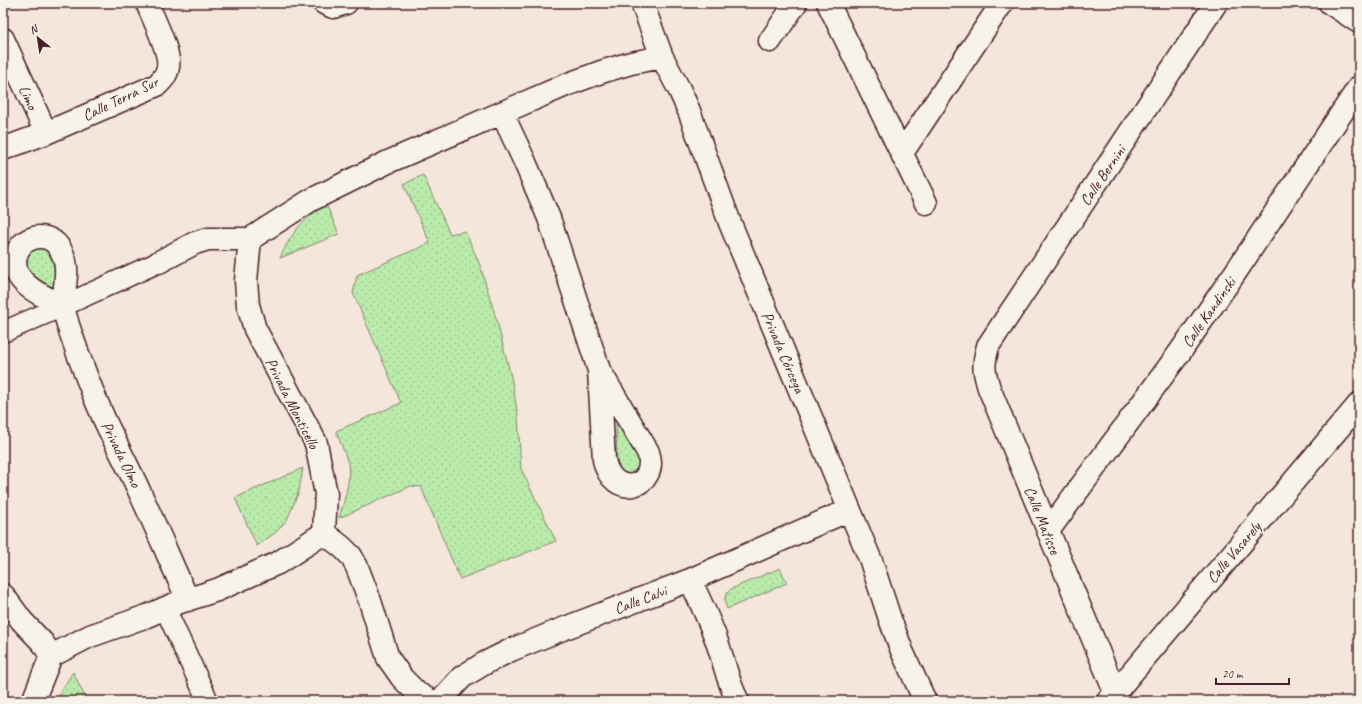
<svg xmlns="http://www.w3.org/2000/svg" width="1362" height="704" viewBox="0 0 1362 704" font-family="Caveat,sans-serif">
<style>
.park{fill:url(#park-dots);stroke:#82856b}
.lines{fill:none;stroke-linecap:round;stroke-linejoin:round}
.pedestrian-casing{stroke:#4a1f2b;stroke-width:23}
.minor-casing{stroke:#4a1f2b;stroke-width:25}
.pedestrian{stroke:#f7f3e8;stroke-width:20}
.minor{stroke:#f7f3e8;stroke-width:22}
.labels{text-anchor:middle;stroke-width:3;stroke-linejoin:round;paint-order:stroke}
.street-label{font-size:16px;fill:#4a1f2b;stroke:#f7f3e8}
</style>
<defs>
<pattern id="park-dots" width="8" height="8" patternUnits="userSpaceOnUse"><rect width="8" height="8" fill="#b9ebab"/><path d="M2 2h.1M6 6h.1" fill="none" stroke="#a1c993" stroke-width="1.8" stroke-linecap="round"/></pattern>
</defs>
<rect width="100%" height="100%" fill="#f4e6da"/>
<filter id="ink" filterUnits="userSpaceOnUse"><feTurbulence type="fractalNoise" baseFrequency=".025" numOctaves="2"/><feDisplacementMap in="SourceGraphic" scale="8" xChannelSelector="R" yChannelSelector="G"/><feConvolveMatrix kernelMatrix="1 2 1 2 8 2 1 2 1" color-interpolation-filters="sRGB"/></filter>
<g filter="url(#ink)">
<path class="park" d="M 423,175 L 450,234 L 465,231 L 480,265 L 498,325 L 512,381 L 518,416 L 521,469 L 556,541 L 460,579 L 421,487 L 411,486 L 339,518 C 344,501 351,482 348,463 C 345,453 340,442 336,431 L 401,403 L 353,293 L 357,275 L 430,243 L 404,184 Z
M 326,204 L 339,234 L 280,258 C 293,230 301,222 326,204 Z
M 37,240 L 60,262 L 54,297 L 33,285 L 18,252 Z
M 616,416 L 650,464 L 628,477 L 617,467 Z
M 303,468 L 299,491 L 287,520 L 276,532 L 257,546 L 235,498 Z
M 780,568 L 787,583 L 727,609 C 724,599 723,597 731,589 Z
M 73,672 L 87,701 L 58,701 L 61,691 Z"/>
<g class="lines">
<g class="pedestrian-casing">
<path id="pedestrian" d="M 3,332 L 63,306 L 159,262
M 165,608 L 208,701"/>
</g>
<g class="minor-casing">
<path id="minor" d="M 324,3 L 333,7 L 346,3
M 642,3 L 662,57 L 680,91 L 689,111 L 730,223 L 871,561 L 890,619 L 902,651 L 925,701
M 828,3 L 926,203
M 1330,3 L 1359,22
M 3,39 L 46,133
M 770,41 L 796,3
M 502,113 L 524,160 L 549,218 L 599,370 L 648,452 C 660,487 613,502 604,460 L 599,370
M 3,149 L 46,133 L 157,85 C 162,80 167,75 168,67 C 171,53 153,18 147,3
M 902,153 L 1002,3
M 250,239 L 246,281 L 248,305 L 255,329 L 316,443 L 326,494 L 324,533 L 342,547 L 351,556 L 357,567 L 370,601 L 388,658 L 402,678 L 417,693 L 431,701
M 159,262 L 195,243 L 208,239 L 250,239 L 311,200 L 388,162 L 566,85 L 601,72 L 631,63 L 662,57
M 63,306 C 43,296 9,283 16,256 C 20,237 46,230 58,246 C 72,265 64,284 63,305 C 63,311 67,319 68,325 C 79,358 91,390 105,421 C 117,446 130,470 141,495 C 157,529 172,565 188,600
M 1048,531 L 1180,352 L 1235,273 L 1359,87
M 690,580 C 700,601 711,623 718,645 C 725,664 728,684 738,701
M 3,595 L 22,621 L 43,643 L 51,656 L 33,701
M 51,656 L 90,636 L 147,616 L 177,603 L 217,590 L 278,563 L 324,533
M 1115,692 L 989,388 C 983,369 983,365 988,346 L 1216,3
M 440,701 L 462,677 L 485,663 L 511,650 L 560,630 L 690,580 L 849,510
M 1108,701 L 1359,404"/>
</g>
<use href="#pedestrian" class="pedestrian"/>
<use href="#minor" class="minor"/>
</g>
</g>
<g class="labels">
<g class="street-label">
<text transform="translate(29 97) rotate(66)" y="6">Limo</text>
<text transform="translate(120 98) rotate(-26)" y="6">Calle Terra Sur</text>
<text transform="translate(1102 175) rotate(-56)" y="6">Calle Bernini</text>
<text transform="translate(1208 312) rotate(-55)" y="6">Calle Kandinski</text>
<text transform="translate(784 352) rotate(67)" y="6">Privada Córcega</text>
<text transform="translate(293 403) rotate(63)" y="6">Privada Monticello</text>
<text transform="translate(122 454) rotate(64)" y="6">Privada Olmo</text>
<text transform="translate(1043 520) rotate(68)" y="6">Calle Matisse</text>
<text transform="translate(1233 552) rotate(-50)" y="6">Calle Vasarely</text>
<text transform="translate(640 599) rotate(-21)" y="6">Calle Calvi</text>
</g>
</g>
<rect width="1362" height="704" fill="none" stroke="#f7f3e8" stroke-width="16"/>
<rect x="8" y="8" width="1346" height="688" fill="none" stroke="#4a1f2b" stroke-width="1.5" filter="url(#ink)"/>
<g transform="translate(38 38) rotate(330)" stroke="#f7f3e8" stroke-width="3" paint-order="stroke">
<path d="M0-3L7 15L0 10L-7 15Z" fill="#4a1f2b"/>
<text y="-6" font-size="11" font-weight="bold" text-anchor="middle" fill="#4a1f2b">N</text>
</g>
<path d="M1216 678v6h73v-6" fill="none" stroke="#4a1f2b" stroke-width="2"/>
<text x="1222" y="678" font-size="12" fill="#4a1f2b" stroke="#f7f3e8" stroke-width="3" paint-order="stroke">20 m</text>
</svg>
